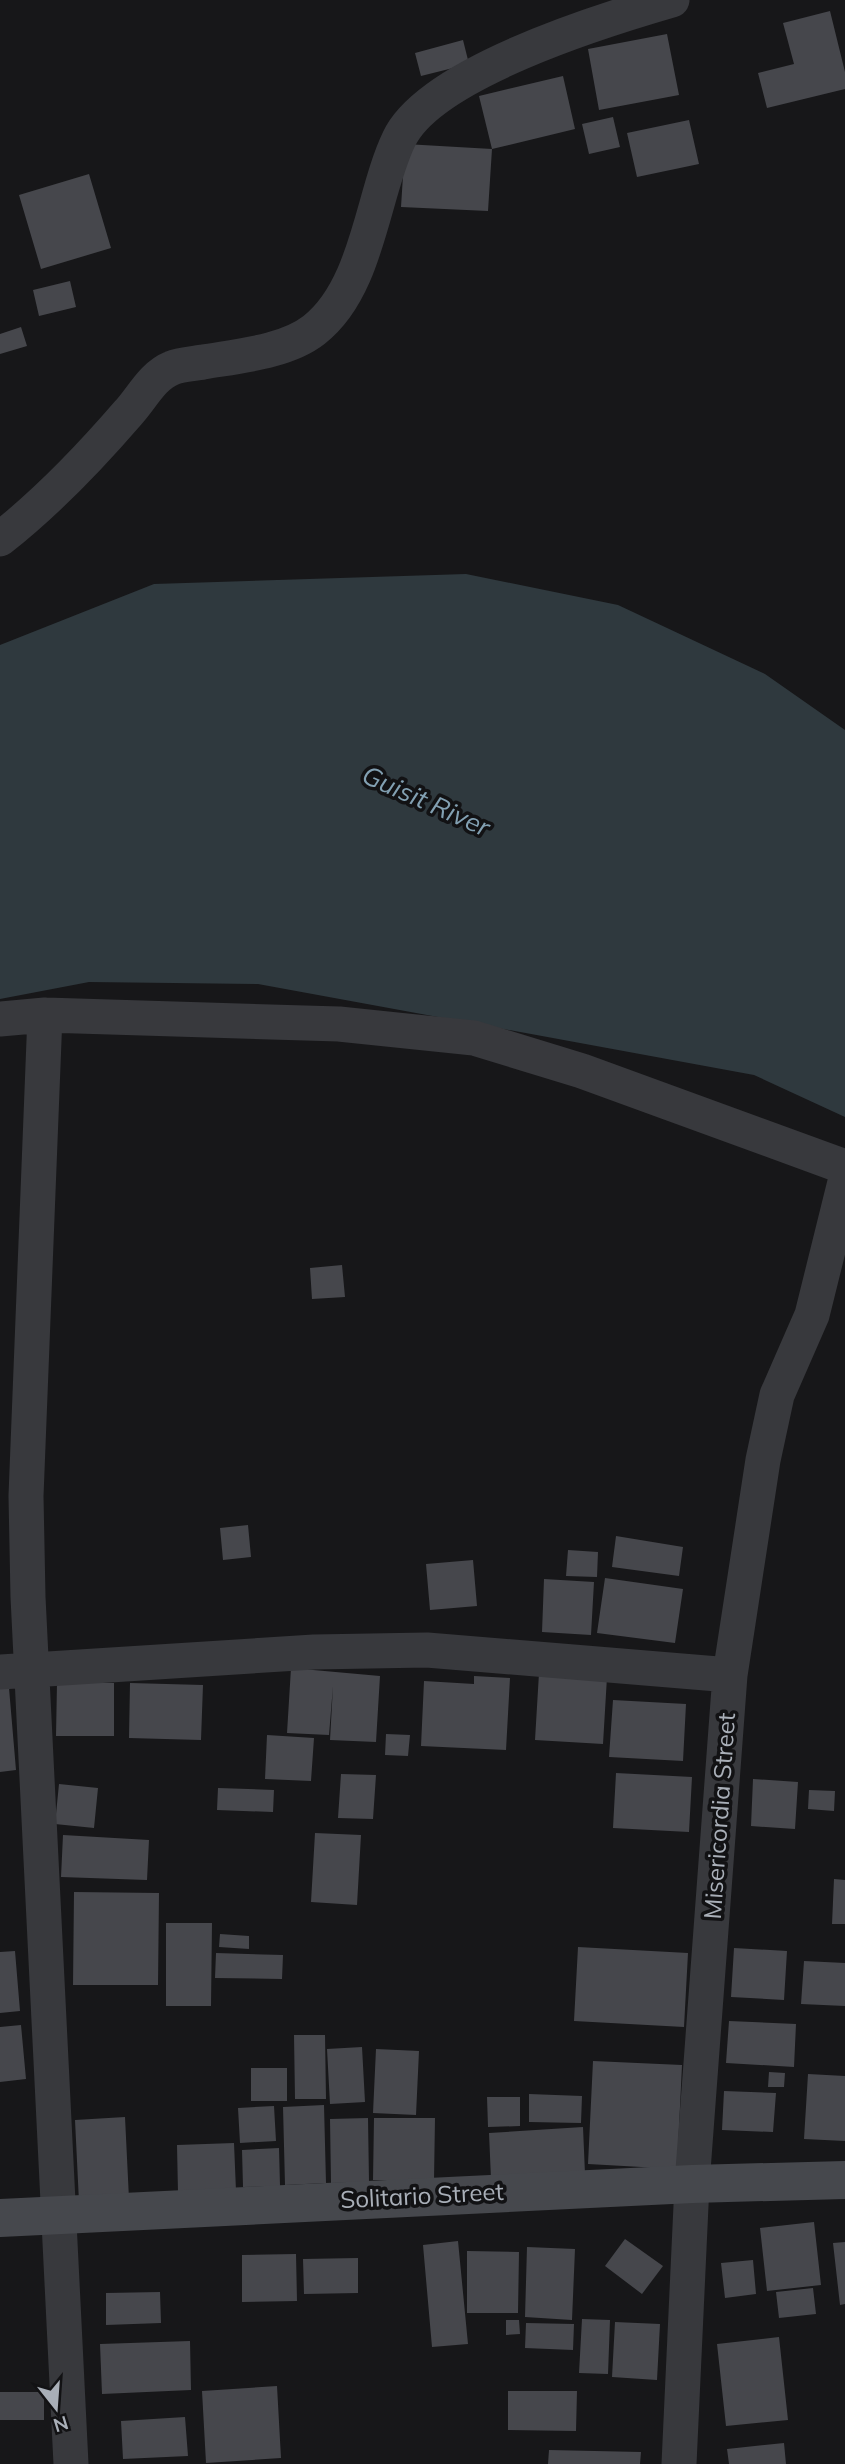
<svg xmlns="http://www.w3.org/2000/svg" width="845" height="2464" viewBox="0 0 845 2464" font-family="Mulish,sans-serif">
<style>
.water{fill:#2f393e}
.building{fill:#46474c}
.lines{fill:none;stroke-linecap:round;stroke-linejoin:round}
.minor{stroke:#38393d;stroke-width:35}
.secondary{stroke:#46484d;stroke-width:38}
.labels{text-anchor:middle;stroke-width:7;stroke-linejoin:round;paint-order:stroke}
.street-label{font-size:24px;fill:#a9afb8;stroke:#121214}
.water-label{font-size:26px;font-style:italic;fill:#82a0b2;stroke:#121214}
</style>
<rect width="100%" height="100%" fill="#171719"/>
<path class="water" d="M 466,574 L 618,605 L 765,674 L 845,730 L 845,1117 L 754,1075 L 258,984 L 89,982 L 0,999 L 0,645 L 154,584 Z"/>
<path class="building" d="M 830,11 L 845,72 L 845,89 L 767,108 L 758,73 L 794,64 L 783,23 Z
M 667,34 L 679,95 L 599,110 L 588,49 Z
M 463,40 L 469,64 L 421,76 L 415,53 Z
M 563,76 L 575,129 L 492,149 L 479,96 Z
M 613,117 L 620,147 L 589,154 L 582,124 Z
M 689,120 L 699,164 L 637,177 L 627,133 Z
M 405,144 L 492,149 L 488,211 L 401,207 Z
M 89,174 L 111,248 L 41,269 L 19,195 Z
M 70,281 L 76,307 L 39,316 L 33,290 Z
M 21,327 L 27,346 L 0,354 L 0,334 Z
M 342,1265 L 345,1297 L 312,1299 L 310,1268 Z
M 248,1525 L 251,1557 L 223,1560 L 220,1528 Z
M 616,1536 L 683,1547 L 679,1576 L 612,1567 Z
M 568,1550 L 598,1552 L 597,1577 L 566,1576 Z
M 473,1560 L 477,1606 L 430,1610 L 426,1564 Z
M 605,1578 L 683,1589 L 675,1643 L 597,1633 Z
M 544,1579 L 594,1582 L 591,1635 L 542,1632 Z
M 291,1668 L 380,1676 L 376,1742 L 330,1740 L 333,1686 L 329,1735 L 287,1733 Z
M 539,1673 L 607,1677 L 603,1744 L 535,1740 Z
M 474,1676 L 510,1678 L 506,1750 L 421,1746 L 424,1681 L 474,1684 Z
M 57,1683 L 114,1683 L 114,1736 L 56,1736 Z
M 130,1683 L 203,1685 L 201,1740 L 129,1738 Z
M 9,1688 L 16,1770 L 0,1772 L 0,1689 Z
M 613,1700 L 686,1704 L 683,1761 L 609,1757 Z
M 386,1734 L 410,1735 L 408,1756 L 385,1755 Z
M 267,1735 L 314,1738 L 311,1781 L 265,1779 Z
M 616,1773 L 692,1777 L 689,1832 L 613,1828 Z
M 341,1774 L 376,1775 L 373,1819 L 338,1818 Z
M 753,1779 L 798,1782 L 795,1829 L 751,1826 Z
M 59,1784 L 98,1788 L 94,1828 L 55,1824 Z
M 218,1788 L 274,1790 L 273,1812 L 217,1810 Z
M 809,1790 L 835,1791 L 834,1811 L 808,1809 Z
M 315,1833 L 361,1835 L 357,1905 L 311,1902 Z
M 63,1835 L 149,1840 L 147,1880 L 61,1877 Z
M 834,1879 L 845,1880 L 845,1924 L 832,1924 Z
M 74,1892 L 159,1893 L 158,1985 L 73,1985 Z
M 166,1923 L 212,1923 L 211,2006 L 166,2006 Z
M 220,1934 L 249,1936 L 249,1949 L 219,1947 Z
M 578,1947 L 688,1953 L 684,2027 L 574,2021 Z
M 734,1948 L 787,1951 L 784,2000 L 731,1997 Z
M 15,1951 L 20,2011 L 0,2013 L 0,1952 Z
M 216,1953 L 283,1955 L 282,1979 L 215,1978 Z
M 804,1961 L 845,1963 L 845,2006 L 801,2004 Z
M 729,2021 L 796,2024 L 794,2067 L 726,2063 Z
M 21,2025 L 26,2079 L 0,2082 L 0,2027 Z
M 294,2035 L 325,2035 L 326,2099 L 295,2099 Z
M 362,2047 L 365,2102 L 330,2104 L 327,2049 Z
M 376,2049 L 419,2051 L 416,2115 L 373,2113 Z
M 593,2061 L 682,2065 L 677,2169 L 588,2164 Z
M 251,2068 L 287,2068 L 287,2101 L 251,2101 Z
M 769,2072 L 785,2073 L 784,2087 L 768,2087 Z
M 808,2074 L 845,2076 L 845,2141 L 804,2139 Z
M 724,2091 L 776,2093 L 773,2132 L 722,2130 Z
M 529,2094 L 582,2096 L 581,2123 L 529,2122 Z
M 487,2097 L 520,2097 L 520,2126 L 488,2127 Z
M 324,2105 L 326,2183 L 285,2185 L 283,2107 Z
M 274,2106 L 276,2141 L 240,2143 L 238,2108 Z
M 125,2117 L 129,2199 L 79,2202 L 75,2120 Z
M 368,2118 L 369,2182 L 331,2183 L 330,2119 Z
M 374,2118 L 435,2118 L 434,2180 L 373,2180 Z
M 583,2127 L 585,2174 L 491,2179 L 489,2133 Z
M 234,2143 L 236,2191 L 178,2193 L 177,2145 Z
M 279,2148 L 280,2186 L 243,2187 L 242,2150 Z
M 814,2222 L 821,2285 L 767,2291 L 760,2228 Z
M 625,2239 L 663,2266 L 642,2294 L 605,2266 Z
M 458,2241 L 468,2344 L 432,2347 L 423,2245 Z
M 845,2242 L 845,2304 L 840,2305 L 833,2243 Z
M 527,2247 L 575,2249 L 572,2320 L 525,2317 Z
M 467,2251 L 519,2252 L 518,2313 L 467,2313 Z
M 296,2254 L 297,2301 L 242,2302 L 242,2255 Z
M 358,2258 L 358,2293 L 304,2294 L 303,2259 Z
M 753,2260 L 756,2294 L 725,2298 L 721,2263 Z
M 813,2288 L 816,2314 L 779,2318 L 776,2292 Z
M 160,2292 L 161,2323 L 106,2325 L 106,2293 Z
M 582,2319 L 610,2320 L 608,2374 L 579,2373 Z
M 506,2320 L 519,2320 L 520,2334 L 506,2335 Z
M 615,2322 L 660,2324 L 657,2380 L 612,2377 Z
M 526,2323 L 574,2324 L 573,2350 L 525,2348 Z
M 779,2337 L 788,2420 L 726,2426 L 717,2344 Z
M 190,2341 L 191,2390 L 102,2394 L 100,2344 Z
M 277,2386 L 281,2458 L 206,2463 L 202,2391 Z
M 508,2391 L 577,2391 L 576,2431 L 508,2430 Z
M 0,2392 L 44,2392 L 44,2420 L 0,2420 Z
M 185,2417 L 188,2456 L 123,2459 L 121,2421 Z
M 784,2443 L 786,2464 L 729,2464 L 727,2449 Z
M 549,2450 L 641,2452 L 640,2464 L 548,2464 Z"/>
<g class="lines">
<path class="minor" d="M 0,539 C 46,503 90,457 128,413 C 142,398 152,376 172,368 C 181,364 193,364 203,362 C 238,356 286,352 314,330 C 368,288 372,195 399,139 C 430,73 603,20 672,0
M 45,1015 L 26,1496 L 28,1597 L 71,2464
M 0,1019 L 45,1015 L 339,1024 L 474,1038 L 582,1071 L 845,1167
M 0,1672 L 314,1652 L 427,1650 L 730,1675
M 679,2464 L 692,2184 L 730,1675 L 763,1460 L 777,1395 L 812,1315 L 845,1182"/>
<path class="secondary" d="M 0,2218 L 692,2184 L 845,2180"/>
</g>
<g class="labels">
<g class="street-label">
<text transform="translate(720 1816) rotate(-86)" y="8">Misericordia Street</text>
<text transform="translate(422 2196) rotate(-3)" y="8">Solitario Street</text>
</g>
<g class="water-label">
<text transform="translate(426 801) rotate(24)" y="9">Guisit River</text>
</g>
</g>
<g transform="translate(56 2408) rotate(163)" stroke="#121214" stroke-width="5" paint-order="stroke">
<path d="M0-5L12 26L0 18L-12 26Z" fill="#a9afb8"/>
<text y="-10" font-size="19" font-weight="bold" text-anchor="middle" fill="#a9afb8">N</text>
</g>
</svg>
